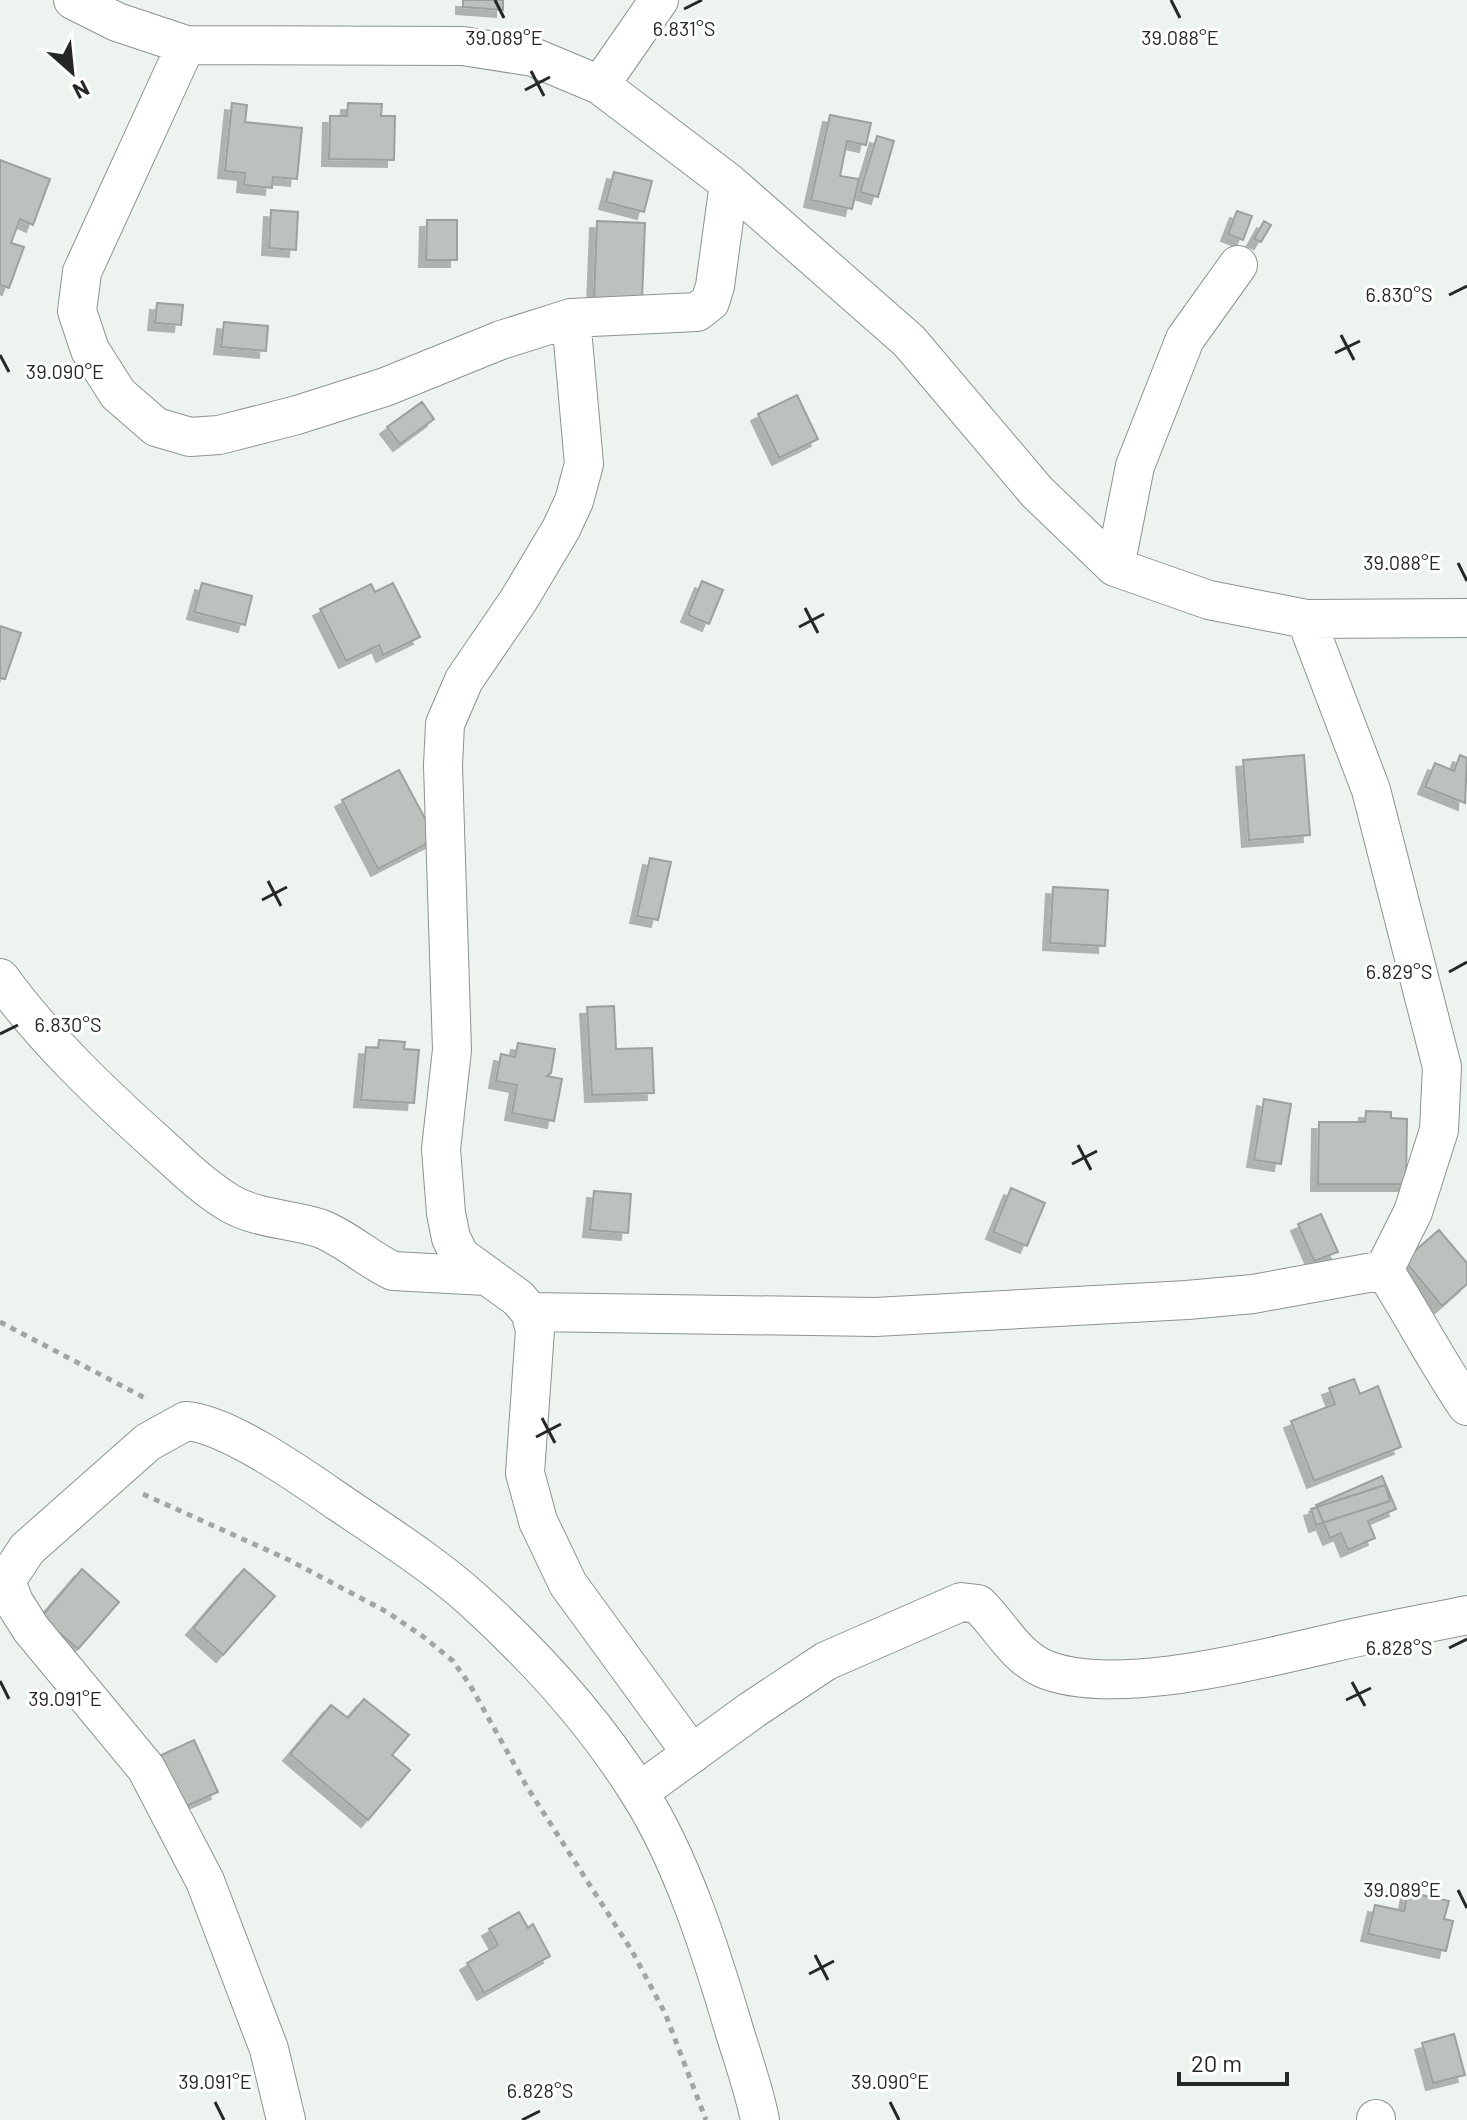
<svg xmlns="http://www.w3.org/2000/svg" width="1467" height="2120" viewBox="0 0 1467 2120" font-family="Barlow,sans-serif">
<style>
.building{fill:#bbc1bd;stroke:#9ba19d;stroke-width:2;filter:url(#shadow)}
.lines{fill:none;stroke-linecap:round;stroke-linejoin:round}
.minor-casing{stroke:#8d938f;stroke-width:40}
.path{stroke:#a1a6a3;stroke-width:5;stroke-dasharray:6 6;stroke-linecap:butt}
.minor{stroke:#fff;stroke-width:38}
.ticks{fill:none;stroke:#262827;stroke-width:3}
.ticks-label{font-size:20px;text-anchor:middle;fill:#262827;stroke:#fff;stroke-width:6;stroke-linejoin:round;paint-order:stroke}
</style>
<defs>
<filter id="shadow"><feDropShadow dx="-7" dy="7" stdDeviation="0" flood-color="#0004"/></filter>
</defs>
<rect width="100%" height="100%" fill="#edf4f0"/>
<path class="building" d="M 463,0 L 503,0 L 503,10 L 463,7 Z
M 232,103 L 247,105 L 245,122 L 302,128 L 297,179 L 273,177 L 272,188 L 244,185 L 245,173 L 225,171 Z
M 348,103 L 382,104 L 381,116 L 395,116 L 394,160 L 329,159 L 330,116 L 347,116 Z
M 830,115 L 871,123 L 866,145 L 847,141 L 840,176 L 859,179 L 852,209 L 811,200 Z
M 877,136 L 894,141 L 878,197 L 860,192 Z
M 0,160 L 50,179 L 33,225 L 20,219 L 11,243 L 24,247 L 9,288 L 0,285 Z
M 614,172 L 652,181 L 644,212 L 606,202 Z
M 271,210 L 298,212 L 296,250 L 269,248 Z
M 1237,211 L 1252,216 L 1243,240 L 1228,234 Z
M 427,220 L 457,220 L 457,260 L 426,260 Z
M 597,221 L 645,223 L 642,300 L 594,298 Z
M 1264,221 L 1271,225 L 1261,242 L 1254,239 Z
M 157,303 L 183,305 L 181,325 L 155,323 Z
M 224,322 L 268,326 L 266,351 L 221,347 Z
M 797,395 L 818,439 L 779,458 L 758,414 Z
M 422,402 L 434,419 L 400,444 L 387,427 Z
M 702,581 L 723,590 L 709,624 L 688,615 Z
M 202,583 L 252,596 L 245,625 L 194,612 Z
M 393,583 L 420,637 L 383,655 L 379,645 L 346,661 L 320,609 L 371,584 L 375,592 Z
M 0,626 L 21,633 L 5,679 L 0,678 Z
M 1304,755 L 1310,835 L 1249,840 L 1243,760 Z
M 1460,755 L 1467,758 L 1465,803 L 1425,787 L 1435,763 L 1454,771 Z
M 399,770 L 436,839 L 378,869 L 342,800 Z
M 650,858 L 671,862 L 658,920 L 637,916 Z
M 1053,887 L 1108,890 L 1105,946 L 1050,943 Z
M 614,1006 L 616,1049 L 652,1048 L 654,1093 L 592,1095 L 587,1007 Z
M 379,1040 L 405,1042 L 404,1049 L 419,1050 L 414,1103 L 361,1100 L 366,1047 L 378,1048 Z
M 518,1043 L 555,1049 L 551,1073 L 547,1076 L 562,1079 L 554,1121 L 512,1113 L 517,1085 L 496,1081 L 501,1054 L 515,1057 Z
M 1264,1099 L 1291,1104 L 1281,1164 L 1254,1160 Z
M 1366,1111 L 1391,1112 L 1391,1118 L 1407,1119 L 1406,1184 L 1318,1184 L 1319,1122 L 1365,1122 Z
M 1011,1188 L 1045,1203 L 1027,1246 L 993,1232 Z
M 594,1191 L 631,1194 L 628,1233 L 590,1230 Z
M 1321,1214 L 1338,1252 L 1314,1261 L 1298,1224 Z
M 1439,1230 L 1467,1263 L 1467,1284 L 1442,1306 L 1404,1260 Z
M 1354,1379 L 1360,1394 L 1378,1386 L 1401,1447 L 1314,1481 L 1291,1421 L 1335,1404 L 1329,1388 Z
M 1382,1476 L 1396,1509 L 1368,1521 L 1375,1538 L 1348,1550 L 1341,1533 L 1330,1538 L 1316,1505 Z
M 1385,1485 L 1390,1501 L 1316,1525 L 1311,1509 Z
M 82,1569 L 119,1602 L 78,1649 L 41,1617 Z
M 244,1569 L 275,1596 L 223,1655 L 193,1628 Z
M 364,1699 L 409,1735 L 392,1755 L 410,1770 L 368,1820 L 290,1754 L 331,1705 L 348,1718 Z
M 194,1740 L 218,1792 L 180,1809 L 157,1757 Z
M 1408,1892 L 1449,1901 L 1444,1919 L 1453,1921 L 1446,1951 L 1368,1934 L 1375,1905 L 1404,1911 Z
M 519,1912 L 528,1928 L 533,1924 L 550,1956 L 484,1993 L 467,1963 L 498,1945 L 489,1929 Z
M 1454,2034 L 1465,2075 L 1433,2083 L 1422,2043 Z"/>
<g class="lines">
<g class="minor-casing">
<path id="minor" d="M 73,0 L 117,22 L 186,45 L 463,46 L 533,57 L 600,85 L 729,183 L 909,341 L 1037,492 L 1115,567 L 1209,600 L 1306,619 L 1467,618
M 186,45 L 82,272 L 77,311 L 90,350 L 118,394 L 156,427 L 190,437 L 219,435 L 297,415 L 385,387 L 501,340 L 571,318 L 697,312 L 710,302 L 715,286 L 729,183
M 600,85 L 659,0
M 571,318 L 584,464 L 574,501 L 561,529 L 518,601 L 464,680 L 445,724 L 443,765 L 452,1050 L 441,1149 L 446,1213 L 451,1238 L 460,1256 L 518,1298 L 530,1312 L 535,1330 L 525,1473 L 538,1521 L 568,1584 L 692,1754
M 1115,567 L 1135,466 L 1185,339 L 1238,265
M 1306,619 L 1371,790 L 1442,1067 L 1439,1130 L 1413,1212 L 1384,1270 C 1413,1315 1437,1362 1467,1406
M 0,978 C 45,1040 103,1095 160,1146 C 182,1166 205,1189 231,1204 C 258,1219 290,1219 319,1228 C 346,1238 367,1259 393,1271 L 486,1276
M 530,1312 L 875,1317 L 1187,1300 L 1253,1294 L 1384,1270
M 639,1792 L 752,1710 L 826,1661 L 961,1602 L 978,1604 C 1000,1625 1014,1655 1042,1668 C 1112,1699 1261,1659 1336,1642 C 1379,1632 1423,1624 1467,1615
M 1376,2119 L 1376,2120
M 286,2120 L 269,2049 L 205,1881 L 146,1768 L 31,1629 L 14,1602 L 6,1581 L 27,1549 L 148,1442 L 186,1421 C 228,1424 304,1478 340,1503 C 384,1533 432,1563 472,1599 C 534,1655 594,1721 638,1791 C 682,1859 712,1955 735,2033 C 744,2062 754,2090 760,2120"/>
</g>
<path class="path" d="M 0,1322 L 147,1399
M 143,1494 L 289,1560 L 387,1612 L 425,1638 L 453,1661 L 470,1685 L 527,1787 L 632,1951 L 665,2013 L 706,2120"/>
<use href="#minor" class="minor"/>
</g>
<path class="ticks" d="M 495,0 L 504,18M 1171,0 L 1180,18M 684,9 L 702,0M 531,71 L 544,96M 525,90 L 550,77M 1449,295 L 1467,286M 1341,335 L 1354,360M 1335,353 L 1360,341M 0,355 L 9,372M 1458,563 L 1467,581M 805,608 L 818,633M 799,627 L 824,614M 268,881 L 281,906M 262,900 L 287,887M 1449,972 L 1467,962M 0,1034 L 18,1025M 1078,1145 L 1091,1170M 1072,1164 L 1097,1151M 542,1418 L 555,1443M 536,1437 L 561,1424M 1449,1648 L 1467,1639M 0,1681 L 9,1699M 1352,1682 L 1365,1706M 1346,1700 L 1371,1688M 1458,1890 L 1467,1908M 815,1955 L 828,1980M 809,1974 L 834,1961M 215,2102 L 224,2120M 890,2102 L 899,2120M 522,2120 L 540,2111"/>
<g class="ticks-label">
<text x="684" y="36">6.831°S</text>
<text x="504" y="45">39.089°E</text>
<text x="1180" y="45">39.088°E</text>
<text x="1399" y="302">6.830°S</text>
<text x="65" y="379">39.090°E</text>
<text x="1402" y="570">39.088°E</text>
<text x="1399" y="979">6.829°S</text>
<text x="68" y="1032">6.830°S</text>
<text x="1399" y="1655">6.828°S</text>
<text x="65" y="1706">39.091°E</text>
<text x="1402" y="1897">39.089°E</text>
<text x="215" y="2089">39.091°E</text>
<text x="890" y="2089">39.090°E</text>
<text x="540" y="2098">6.828°S</text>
</g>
<g transform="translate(72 72) rotate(153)" stroke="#ffffff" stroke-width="6" paint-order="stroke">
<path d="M0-6L14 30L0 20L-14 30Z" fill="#262827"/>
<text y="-12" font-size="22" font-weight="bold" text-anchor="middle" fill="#262827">N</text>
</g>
<path d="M1179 2072v12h108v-12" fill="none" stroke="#262827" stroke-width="4"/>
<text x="1191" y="2072" font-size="24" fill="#262827" stroke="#ffffff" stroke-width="6" paint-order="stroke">20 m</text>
</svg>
